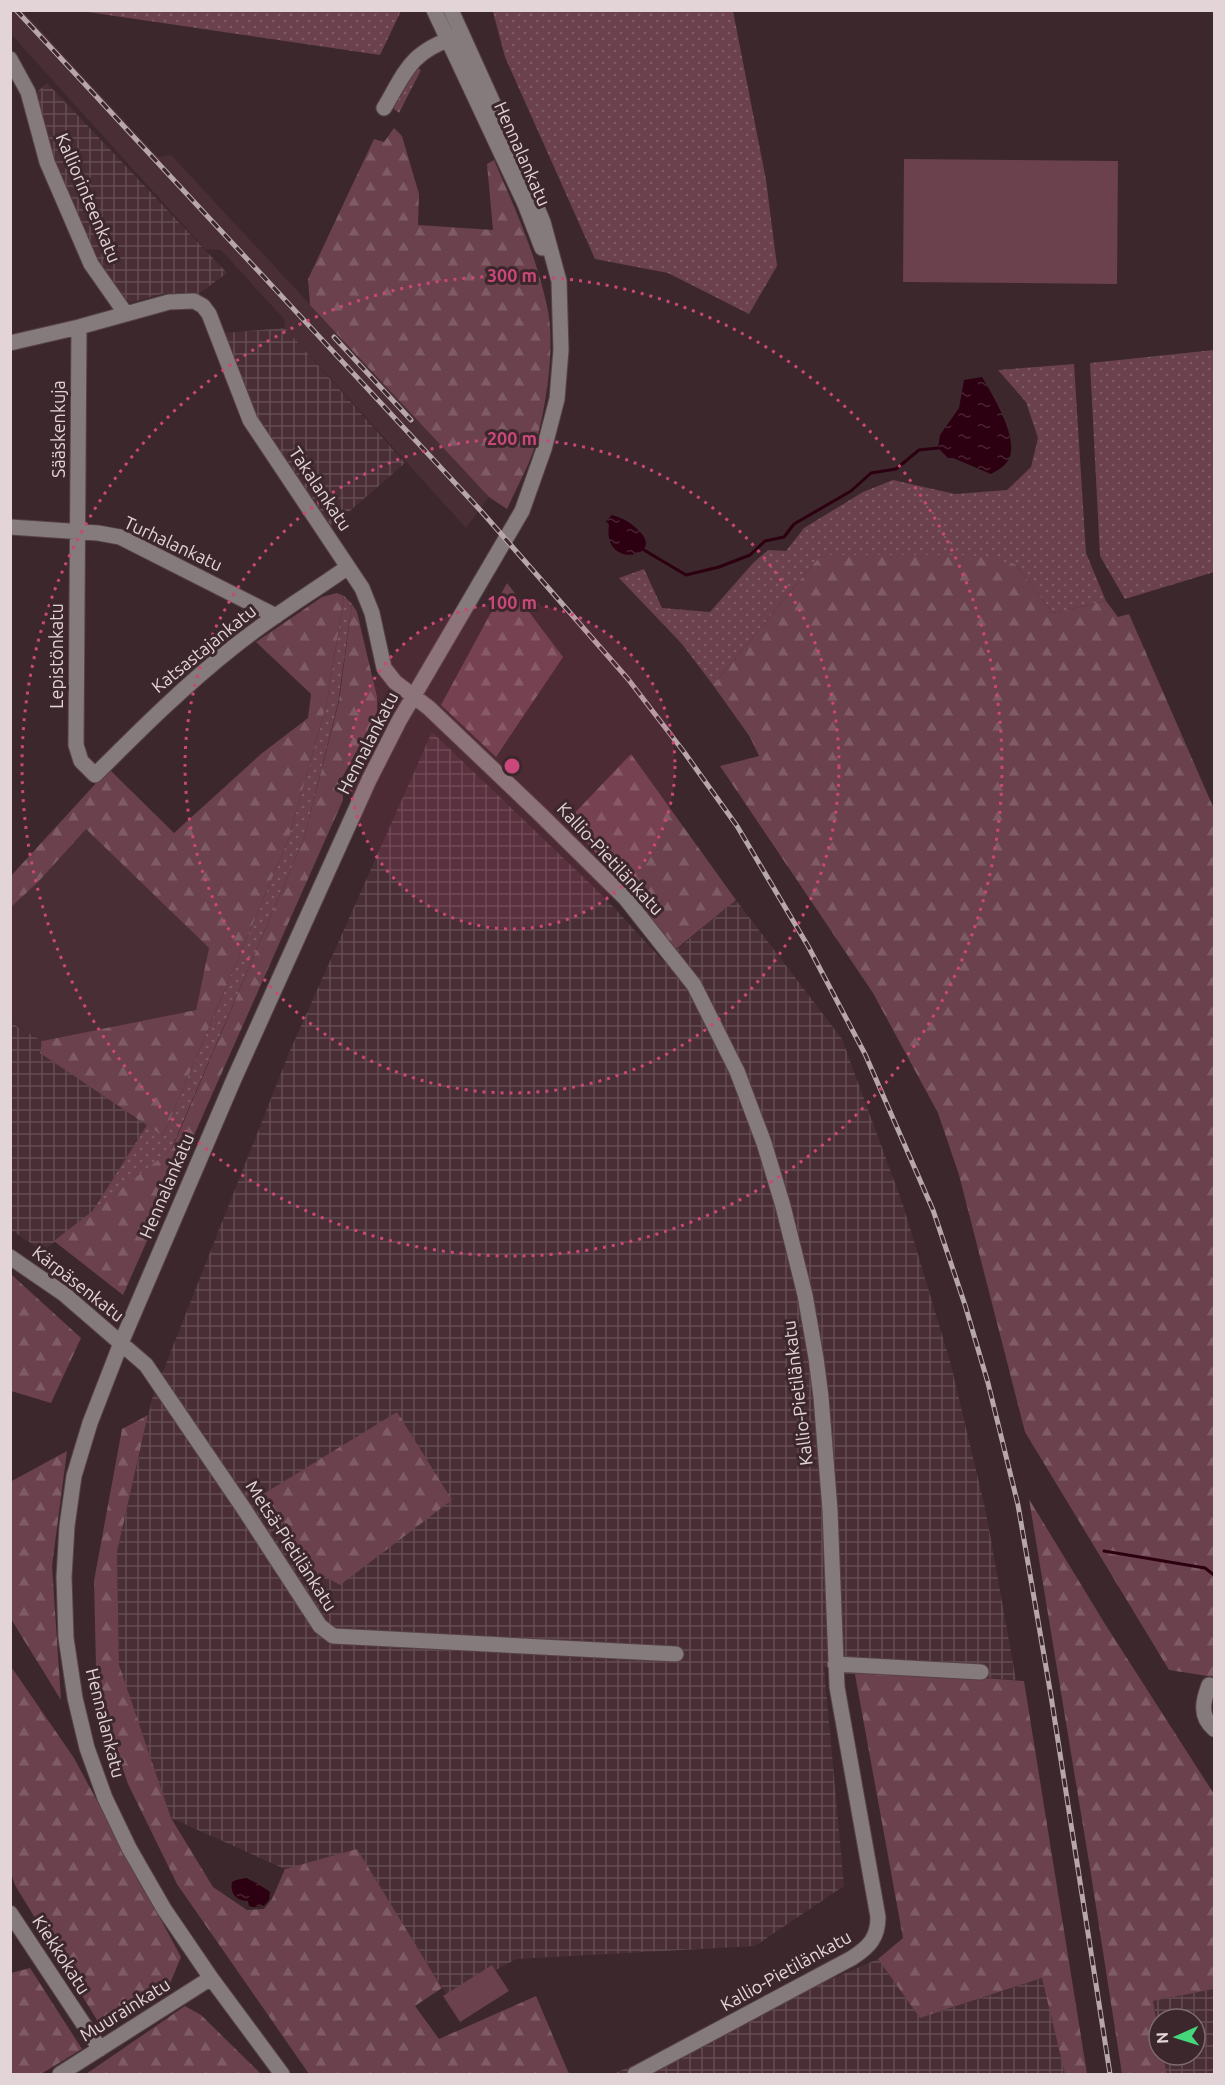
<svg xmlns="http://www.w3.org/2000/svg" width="1225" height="2085" viewBox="0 0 1225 2085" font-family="Ubuntu,sans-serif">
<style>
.built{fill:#4a2e36}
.industrial{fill:url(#industrial-grid)}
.green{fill:url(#green-dots)}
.forest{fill:url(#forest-firs)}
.pitch{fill:#6a414c}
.water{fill:url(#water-ripples)}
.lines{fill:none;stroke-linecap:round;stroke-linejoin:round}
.stream{stroke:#2c0010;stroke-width:3}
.minor-casing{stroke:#574347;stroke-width:17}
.minor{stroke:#857a7c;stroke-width:15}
.rail-casing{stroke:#b7a7ab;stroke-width:5}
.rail{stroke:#3c272c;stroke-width:3;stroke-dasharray:9;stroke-linecap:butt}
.ring{fill:none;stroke:#ca477a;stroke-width:3;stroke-dasharray:3 6}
.labels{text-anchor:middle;stroke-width:6;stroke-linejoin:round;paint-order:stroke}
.street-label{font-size:18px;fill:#e2d4d7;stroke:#3c272c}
.centre{fill:#ca477a;stroke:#3c272c;stroke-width:3}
.ring-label{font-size:18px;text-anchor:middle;font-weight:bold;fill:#ca477a;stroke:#3c272c;stroke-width:6;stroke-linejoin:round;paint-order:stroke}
</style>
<defs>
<pattern id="industrial-grid" width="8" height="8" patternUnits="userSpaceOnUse" patternTransform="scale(1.5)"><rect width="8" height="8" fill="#4a2e36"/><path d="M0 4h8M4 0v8" fill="none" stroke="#644b52"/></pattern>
<pattern id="green-dots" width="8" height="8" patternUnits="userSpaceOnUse" patternTransform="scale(1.5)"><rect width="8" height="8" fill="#6a414c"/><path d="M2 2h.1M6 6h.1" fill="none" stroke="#7f5c65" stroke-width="1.8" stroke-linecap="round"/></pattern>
<pattern id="forest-firs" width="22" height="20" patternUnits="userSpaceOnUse" patternTransform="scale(1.5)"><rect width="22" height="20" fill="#6a414c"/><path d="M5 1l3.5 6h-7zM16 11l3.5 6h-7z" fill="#7f5c65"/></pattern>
<pattern id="water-ripples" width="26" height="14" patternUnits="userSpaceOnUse" patternTransform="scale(1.5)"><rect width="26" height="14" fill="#2c0010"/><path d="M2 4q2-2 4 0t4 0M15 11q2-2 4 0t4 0" fill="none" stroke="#4a2432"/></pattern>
</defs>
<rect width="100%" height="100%" fill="#3c272c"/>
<path class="built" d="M 10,11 L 23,11 L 158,157 L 171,155 L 489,497 L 466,528 L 285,328 L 284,319 L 221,250 L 205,249 L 11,34 Z
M 86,828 L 209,948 L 196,1010 L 42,1041 L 11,1022 L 10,907 Z"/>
<path class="industrial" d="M 47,83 L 227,273 L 197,295 L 166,293 L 129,303 L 96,261 L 54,159 L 35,94 Z
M 285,328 L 405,463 L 329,529 L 256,418 L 223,333 Z
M 432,732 L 605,898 L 663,961 L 736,900 L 842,1039 L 903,1205 L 950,1361 L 986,1512 L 1016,1680 L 824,1667 L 844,1886 L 755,1946 L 516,1959 L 448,1997 L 357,1850 L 285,1869 L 171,1818 L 119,1667 L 117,1552 L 152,1399 L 289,1053 Z
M 10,1022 L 42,1041 L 40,1053 L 147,1125 L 92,1212 L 43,1251 L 11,1230 Z
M 878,1959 L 920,2018 L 1043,1978 L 1065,2074 L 613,2074 Z
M 1214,1989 L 1214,2074 L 1167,2074 L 1163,2055 L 1195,2055 L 1195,2019 L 1159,2019 L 1159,2033 L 1153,2001 Z"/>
<path class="green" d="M 81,11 L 401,11 L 380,55 Z
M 537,11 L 733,11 L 766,180 L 777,266 L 749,314 L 668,273 L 595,259 L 505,57 L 493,12 Z
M 417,68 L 421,70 L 399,113 L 393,108 Z
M 1214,350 L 1214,572 L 1125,599 L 1100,556 L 1090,363 Z
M 1074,364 L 1086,553 L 1106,601 L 1053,613 L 1015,564 L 821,555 L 713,685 L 682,644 L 619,578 L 644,569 L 662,608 L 710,612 L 753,563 L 768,550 L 786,551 L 804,528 L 863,492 L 893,480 L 955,494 L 1007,490 L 1031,467 L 1038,438 L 1026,402 L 998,370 Z
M 344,596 L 352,604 L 338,703 L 304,838 L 171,1150 L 92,1212 L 147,1125 L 163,1136 L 289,838 L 327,702 Z"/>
<path class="forest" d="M 394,128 L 402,136 L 419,194 L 418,225 L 493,230 L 487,164 L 494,160 C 515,208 536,255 547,306 C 556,344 546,409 535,446 C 528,468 516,489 507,509 L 489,497 L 310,305 L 308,279 L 374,139 L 384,142 Z
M 821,555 L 971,555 L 1015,564 L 1053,613 L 1106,601 L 1118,617 L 1129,614 L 1214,809 L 1214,1677 L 1169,1670 L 1025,1432 L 959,1175 L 938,1113 L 873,993 L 720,766 L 759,756 L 750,737 L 713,685 Z
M 507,583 L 563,657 L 496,757 L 441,705 Z
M 337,593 L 344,596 L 327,702 L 289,838 L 163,1136 L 40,1053 L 42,1041 L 196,1010 L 209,948 L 86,829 L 38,882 L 11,907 L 10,877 L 109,769 L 174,833 L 261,754 L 308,718 L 311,694 L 256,642 L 322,597 Z
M 352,604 L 357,612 L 377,697 L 377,713 L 342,778 L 343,800 L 123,1295 L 54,1241 L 172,1149 L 304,838 L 339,701 Z
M 631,754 L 736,900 L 676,949 L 568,820 Z
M 11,1275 L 13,1276 L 81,1338 L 51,1403 L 11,1391 Z
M 397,1412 L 452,1500 L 340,1585 L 312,1569 L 265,1493 Z
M 148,1415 L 117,1552 L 119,1665 L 171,1818 L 213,1887 L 247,1910 L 264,1909 L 272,1899 L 285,1869 L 357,1849 L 442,1988 L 415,2006 L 439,2039 L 536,1996 L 569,2074 L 309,2074 L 177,1884 L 128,1784 L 105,1717 L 96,1667 L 94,1581 L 122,1429 Z
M 67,1451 L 52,1566 L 61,1700 L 11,1619 L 10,1482 Z
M 1029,1499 L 1105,1624 L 1214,1794 L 1214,1989 L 1153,2001 L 1159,2035 L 1159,2055 L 1163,2055 L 1167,2074 L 1122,2074 L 1090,1868 Z
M 10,1665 L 74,1758 L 181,1957 L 169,1986 L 100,2025 L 15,1885 L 11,1873 Z
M 854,1669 L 1024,1681 L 1087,2074 L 1065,2074 L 1042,1978 L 920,2018 L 878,1959 L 903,1938 Z
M 30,1968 L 82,2049 L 41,2074 L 11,2074 L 11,1973 Z
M 185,2006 L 201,2015 L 261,2074 L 86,2074 Z"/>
<path class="pitch" d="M 904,159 L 1118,161 L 1117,284 L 903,282 Z
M 492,1965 L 509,1991 L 460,2022 L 443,1996 Z"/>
<path class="water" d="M 982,377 C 993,396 1022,442 1007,462 C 1004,467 996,471 991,474 L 953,458 L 948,458 L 938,448 L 940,435 L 959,408 L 964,380 Z
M 612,515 C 623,518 632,523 640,532 C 665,557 602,570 609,525 L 606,521 Z
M 246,1878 C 251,1880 267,1889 270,1892 L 269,1900 L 264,1906 L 253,1907 L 249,1906 L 248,1901 C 236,1901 230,1894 232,1882 L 236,1880 Z"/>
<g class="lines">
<path class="stream" d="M 644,550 L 686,575 L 719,567 L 750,555 L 765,541 L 784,537 L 794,524 L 851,491 L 871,473 L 896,469 L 919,450 L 938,448
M 1104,1551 L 1205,1568 L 1214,1575"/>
<g class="minor-casing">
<path id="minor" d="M 434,10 L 525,204 L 542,248
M 10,59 L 28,92 L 47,162 L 91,264 L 126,314
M 384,108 C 407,69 410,53 455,37
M 79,327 L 76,745 L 81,761 L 95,775 C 140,730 185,685 236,645 C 271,617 311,593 348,567
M 10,343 L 79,327 L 169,302 L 194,301 L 203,306 L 209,314 L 250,420 L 362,588 L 372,613 L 384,668 L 395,682 L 429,708 L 540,814 L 626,899 L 694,985 L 737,1071 L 764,1143 L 783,1206 L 805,1295 L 816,1358 L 821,1397 L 830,1510 L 837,1687 L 878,1917 C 878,1938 869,1947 852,1958 L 635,2074
M 10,527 L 98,533 L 120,537 L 276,616
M 10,1257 L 64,1294 L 146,1365 L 244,1509 L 320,1626 L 333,1636 L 676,1654
M 835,1664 L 981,1672
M 1214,1686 L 1209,1685 C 1203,1701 1199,1716 1214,1729
M 10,1913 L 100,2049
M 60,2074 L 211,1978
M 282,2074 L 211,1978 L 164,1909 L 129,1848 L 105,1798 L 87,1748 L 75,1698 L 66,1638 L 64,1577 L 67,1526 L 74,1476 L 90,1423 L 121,1343 L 234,1079 L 369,780 L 399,721 L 522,511 L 544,449 L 557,399 L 561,350 L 559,281 L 543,222 L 503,125 L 451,10"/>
</g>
<use href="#minor" class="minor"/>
<g class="rail-casing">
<path id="rail" d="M 16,10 L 481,511 L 628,679 L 684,752 L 737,826 L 808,946 L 865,1054 L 933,1210 L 965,1305 L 988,1383 L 1018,1505 L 1051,1696 L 1110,2074
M 334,337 L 411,420"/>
</g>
<use href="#rail" class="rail"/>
</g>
<circle cx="512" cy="766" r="163" fill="#ca477a" fill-opacity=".12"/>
<g class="ring">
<circle cx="512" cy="766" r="163"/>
<circle cx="512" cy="766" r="327"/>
<circle cx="512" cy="766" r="490"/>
</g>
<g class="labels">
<g class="street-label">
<text transform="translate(522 154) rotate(66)" y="6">Hennalankatu</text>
<text transform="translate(88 198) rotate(67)" y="6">Kalliorinteenkatu</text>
<text transform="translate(59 429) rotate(-90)" y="6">Sääskenkuja</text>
<text transform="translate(320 489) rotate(56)" y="6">Takalankatu</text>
<text transform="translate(173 544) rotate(25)" y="6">Turhalankatu</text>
<text transform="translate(204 649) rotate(-39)" y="6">Katsastajankatu</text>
<text transform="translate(57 656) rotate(-90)" y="6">Lepistönkatu</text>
<text transform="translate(368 743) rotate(-63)" y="6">Hennalankatu</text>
<text transform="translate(610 859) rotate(47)" y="6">Kallio-Pietilänkatu</text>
<text transform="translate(167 1186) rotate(-67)" y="6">Hennalankatu</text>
<text transform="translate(78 1284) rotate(38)" y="6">Kärpäsenkatu</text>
<text transform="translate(798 1393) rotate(-97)" y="6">Kallio-Pietilänkatu</text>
<text transform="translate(291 1546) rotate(57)" y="6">Metsä-Pietilänkatu</text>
<text transform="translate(105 1723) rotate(76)" y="6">Hennalankatu</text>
<text transform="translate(61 1955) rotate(57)" y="6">Kiekkokatu</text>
<text transform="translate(786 1971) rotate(-29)" y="6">Kallio-Pietilänkatu</text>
<text transform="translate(125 2010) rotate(-32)" y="6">Muurainkatu</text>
</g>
</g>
<circle cx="512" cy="766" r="9" class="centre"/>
<g class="ring-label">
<text x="512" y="282">300 m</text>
<text x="512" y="445">200 m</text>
<text x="512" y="609">100 m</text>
</g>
<rect width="1225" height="2085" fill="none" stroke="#e2d4d7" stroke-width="24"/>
<g transform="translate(1177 2037) rotate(267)"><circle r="28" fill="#3c272c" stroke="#7e6c70" stroke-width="1.5"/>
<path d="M0-4.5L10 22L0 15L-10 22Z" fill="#44d77b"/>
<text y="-9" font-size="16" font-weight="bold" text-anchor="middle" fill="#e2d4d7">N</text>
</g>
</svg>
